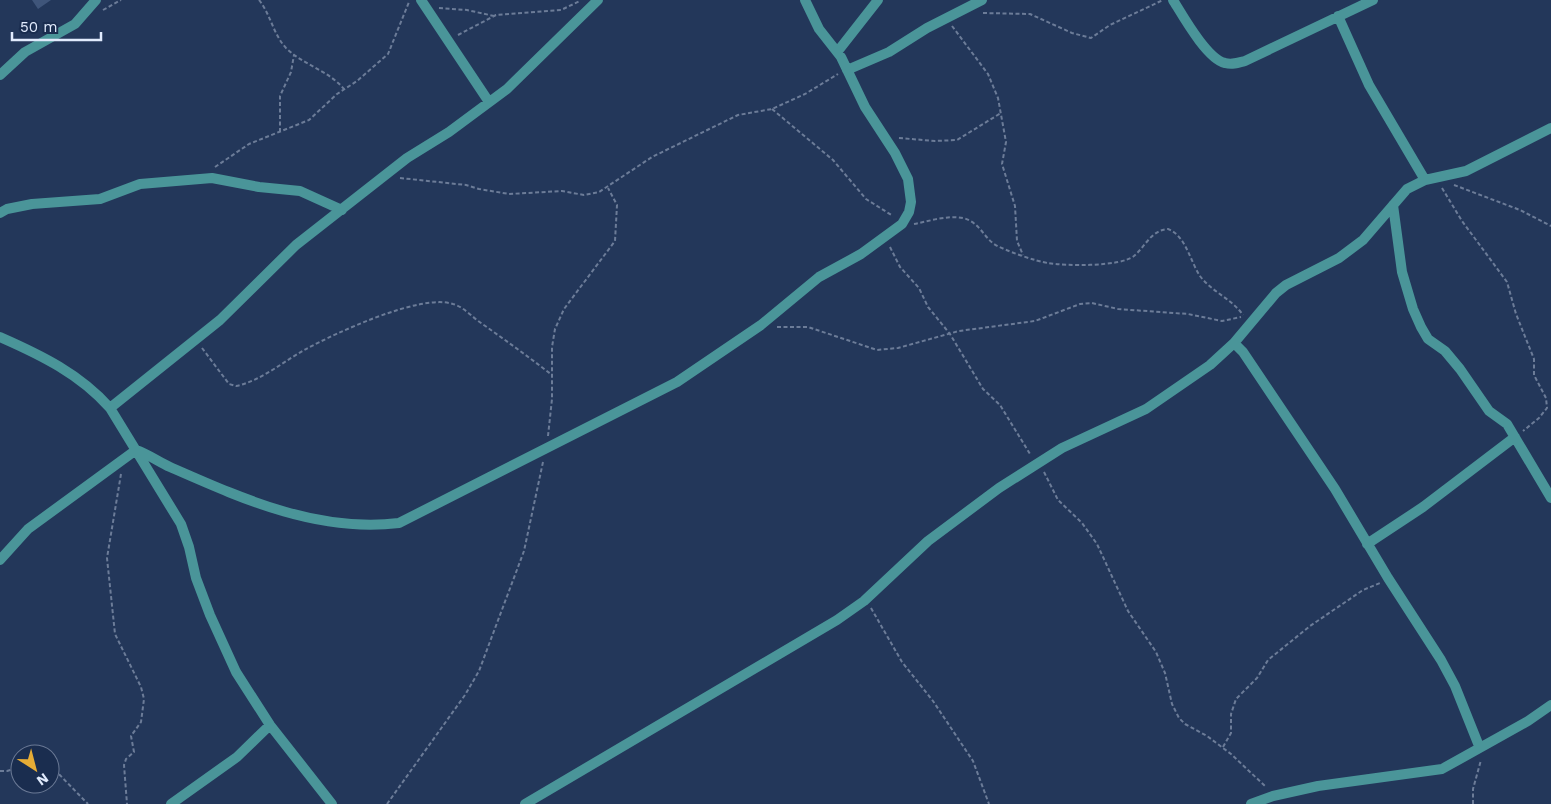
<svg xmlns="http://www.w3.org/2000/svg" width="1551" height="804" viewBox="0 0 1551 804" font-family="'Work Sans',sans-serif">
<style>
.building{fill:#3f557a}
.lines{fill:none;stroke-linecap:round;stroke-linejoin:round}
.path{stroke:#6c7c98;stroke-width:2;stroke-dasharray:4 2.5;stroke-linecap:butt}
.minor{stroke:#4a9599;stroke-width:10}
</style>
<rect width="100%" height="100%" fill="#23375a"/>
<path class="building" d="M 32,0 L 51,0 L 38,9 Z"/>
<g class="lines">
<path class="path" d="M 259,0 C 271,15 273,34 286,48 C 303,65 328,70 344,89
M 439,8 L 467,10 L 494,16
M 103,10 L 121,0
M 983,13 L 1030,14 L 1072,33 L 1091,38 L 1110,25 L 1163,0
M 952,26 L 988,74 L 998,98 L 1006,142 L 1002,164 L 1015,206 L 1017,241 L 1023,255
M 458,35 L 496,15 L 561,10 L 580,1
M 772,109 L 833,160 L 866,199 L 893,216
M 280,132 L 280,96 L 291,72 L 294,55
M 899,138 L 935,141 L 957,140 L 1001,113
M 215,167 L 249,144 L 309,120 L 337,94 L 357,81 L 388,54 L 409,2
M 400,178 L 466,185 L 479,189 L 509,194 L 562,191 L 584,195 L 599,192 L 652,157 L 738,115 L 772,109 L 805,94 L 838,74
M 1454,185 L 1520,210 L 1551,226
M 1442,188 L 1462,221 L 1507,282 L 1516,314 L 1534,359 L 1534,375 L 1546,398 L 1547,408 L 1539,418 L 1523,431
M 914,224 C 930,221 947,215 963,218 C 979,222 983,236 994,244 C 1003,250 1038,262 1048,263 C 1066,266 1120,267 1134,256 C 1145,247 1151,230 1168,229 C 1186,236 1190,261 1200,276 C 1212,292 1232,299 1243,315
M 890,247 L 900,267 L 919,288 L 928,307 L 950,334 L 983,389 L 1000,405 L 1030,454
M 777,327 L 808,327 L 877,350 L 898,348 L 959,331 L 1035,321 L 1080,304 L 1092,303 L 1118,309 L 1188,314 L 1222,321 L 1241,317
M 202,348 L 229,384 L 236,386 C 261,381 284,361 306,349 C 336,333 421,293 453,304 C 464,307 472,317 481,323 C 505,340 529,357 552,375
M 548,436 L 552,399 L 552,347 L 555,329 L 564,309 L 615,241 L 617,205 L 608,188
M 1044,472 L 1058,500 L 1082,523 L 1097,544 L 1128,611 L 1156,652 L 1165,673 L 1172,704 L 1179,718 L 1185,724 L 1207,736 L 1231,754 L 1266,787
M 121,474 L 107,558 L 115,634 L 141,687 L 144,699 L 141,722 L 131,736 L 134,752 L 126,759 L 124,765 L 127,804
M 871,608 L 902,662 L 933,701 L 973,761 L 989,804
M 1223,747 L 1231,733 L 1231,714 L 1236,699 L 1257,678 L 1268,660 L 1310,626 L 1363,590 L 1380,583
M 50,765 L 88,804
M 0,771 L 7,771 L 20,767
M 387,804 L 465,695 L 479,671 L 524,551 L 543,462
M 1473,804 L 1473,789 L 1481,760"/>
<path class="minor" d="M 421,0 L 489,102
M 1173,0 C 1183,16 1207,59 1225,63 C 1232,65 1238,63 1245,61 L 1373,0
M 1338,16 L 1369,85 L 1425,180
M 838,51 L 878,0
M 847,70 L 889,52 L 927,28 L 982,0
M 0,75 L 25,52 L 75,24 L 96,0
M 1393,205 L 1402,272 L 1413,309 L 1421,327 L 1428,339 L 1445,351 L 1460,369 L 1489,411 L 1507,424 L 1551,498
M 0,213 L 7,209 L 32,204 L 100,199 L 140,184 L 212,178 L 259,187 L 300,191 L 342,210
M 0,337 C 41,355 80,374 110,408 L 181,524 L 189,547 L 196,578 L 210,615 L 236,672 L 270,725 L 332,804
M 1234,343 L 1243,352 L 1335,489 L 1388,578 L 1441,660 L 1455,686 L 1479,746
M 110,408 L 220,320 L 296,245 L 407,158 L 449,132 L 507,89 L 598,0
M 1367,544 L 1423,507 L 1515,437
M 0,560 L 28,529 L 136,450 C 148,454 159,462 170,467 C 243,499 318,533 399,523 L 677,382 L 761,325 L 819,277 L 861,254 L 902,224 L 909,212 L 911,202 L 908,179 L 895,153 L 865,107 L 841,57 L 819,29 L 805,0
M 171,804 L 237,757 L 270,725
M 525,804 L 837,620 L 864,601 L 928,541 L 999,488 L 1062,448 L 1146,409 L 1210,365 L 1234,343 L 1276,293 L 1286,285 L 1339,258 L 1363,240 L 1407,189 L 1425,180 L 1466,171 L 1551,128
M 1251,804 L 1273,796 L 1318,786 L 1442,769 L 1528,721 L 1551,705"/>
</g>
<g transform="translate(35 769) rotate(144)"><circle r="24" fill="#1a2d4f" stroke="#6a7995"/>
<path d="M0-4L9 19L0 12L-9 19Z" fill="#e6ac36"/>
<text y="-8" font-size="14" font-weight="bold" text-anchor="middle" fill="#e1ebfd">N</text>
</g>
<path d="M12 32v8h89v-8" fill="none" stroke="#e1ebfd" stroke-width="2.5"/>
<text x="20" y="32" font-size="15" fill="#e1ebfd" stroke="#1a2d4f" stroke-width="4" paint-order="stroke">50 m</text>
</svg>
